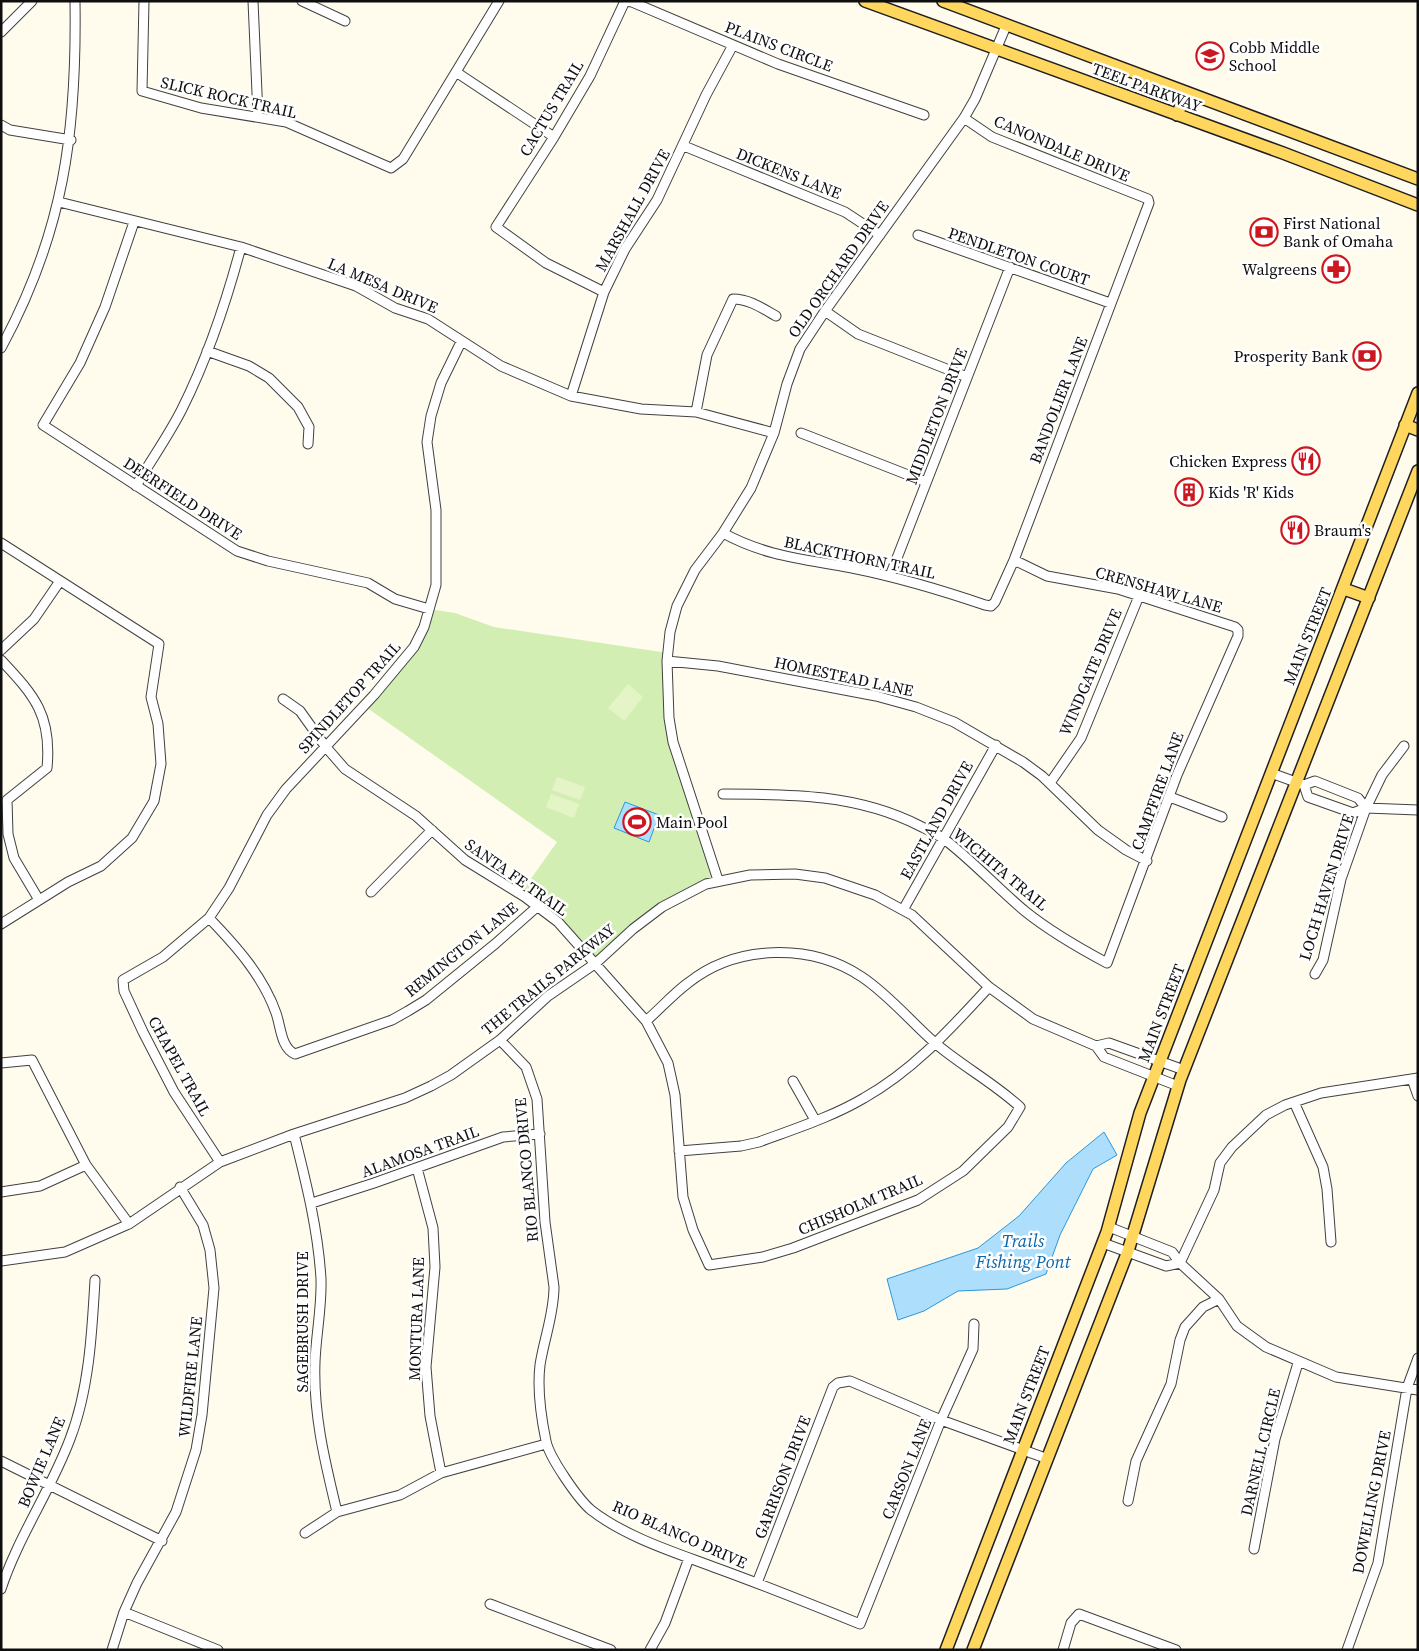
<svg xmlns="http://www.w3.org/2000/svg" width="1419" height="1651" viewBox="0 0 1419 1651" font-family="'Source Serif 4',serif">
<style>
.green{fill:#d2eeb3}
.pitch{fill:#e5f4c6}
.water{fill:#addffc;stroke:#2c97db}
.lines{fill:none;stroke-linecap:round;stroke-linejoin:round}
.minor-casing{stroke:#414141;stroke-width:11}
.major-casing{stroke:#1f1f1f;stroke-width:14}
.minor{stroke:#fff;stroke-width:9}
.major{stroke:#ffd75e;stroke-width:11}
.labels{text-anchor:middle;stroke-width:5;stroke-linejoin:round;paint-order:stroke}
.street-label{font-size:16px;fill:#0e0e0e;stroke:#fff}
.poi-label{font-size:16px;fill:#0e0e0e;stroke:#fff;text-anchor:start}
.water-label{font-size:18px;font-style:italic;fill:#0a67ad;stroke:#fff}
</style>
<rect width="100%" height="100%" fill="#fffcee"/>
<path class="green" d="M 429,609 L 455,613 L 494,627 L 668,653 L 669,718 L 718,880 L 677,898 L 596,963 L 558,922 L 520,894 L 557,842 L 363,705 L 400,666 Z"/>
<path class="pitch" d="M 628,684 L 643,697 L 624,721 L 608,708 Z
M 557,777 L 585,787 L 580,800 L 552,790 Z
M 551,794 L 579,804 L 574,818 L 546,807 Z"/>
<path class="water" d="M 625,802 L 659,815 L 649,842 L 614,828 Z
M 1104,1132 L 1117,1155 L 1093,1169 L 1060,1235 L 1046,1274 L 1007,1289 L 958,1291 L 924,1311 L 898,1320 L 887,1279 L 978,1248 L 1019,1216 L 1066,1163 Z"/>
<g class="lines">
<g class="minor-casing">
<path id="minor" d="M 144,1 L 142,91 L 201,108 L 286,122 L 391,168 L 403,159 L 499,1
M 253,1 L 258,116
M 302,1 L 345,21
M 1,32 L 32,1
M 456,72 L 554,137
M 1,125 L 10,130 L 71,140
M 684,146 L 845,212 L 880,235
M 59,202 L 241,247 L 356,286 L 395,308 L 428,319 L 501,366 L 571,396 L 641,409 L 696,412 L 774,433
M 134,222 L 105,307 L 80,363 L 43,425 L 237,551 L 268,561 L 368,583 L 395,599 L 429,609
M 918,235 L 1110,303
M 604,292 L 546,263 L 496,227 L 554,137 L 590,76 L 625,1 L 632,2 L 778,64 L 924,115
M 825,311 L 858,334 L 967,377
M 1,348 C 64,232 77,131 75,1
M 207,351 L 249,366 L 269,378 L 298,407 L 309,427 L 308,444
M 571,396 L 604,292 L 625,249 L 657,200 L 706,95 L 733,45
M 696,412 L 707,355 L 733,299 C 749,299 762,308 776,316
M 801,433 L 926,482
M 136,486 C 151,460 169,435 182,409 C 208,357 226,303 241,247
M 723,533 C 767,557 805,559 852,568 C 897,577 941,590 985,605 L 991,606 L 995,602 L 1014,560 L 1149,203 L 1148,199 L 992,137 L 964,118
M 1,543 L 159,644 L 151,697 L 158,724 L 161,764 L 154,801 L 132,838 L 101,866 L 68,882 L 1,924
M 890,576 L 1010,267
M 1,650 L 34,619 L 60,581
M 1,660 C 35,696 52,716 47,768 L 7,800 L 8,834 L 14,858 L 39,900
M 667,661 L 718,666 L 876,696 L 916,707 L 954,722 L 1023,762 L 1042,776 L 1098,830 L 1126,850 L 1147,861
M 283,699 L 300,711 L 325,746 L 345,769 L 416,816 L 465,860 L 525,897 L 558,922 L 646,1021 L 668,1063 L 675,1095 L 683,1197 L 693,1230 L 709,1265 L 763,1257 L 793,1248 L 918,1200 L 963,1171 L 1008,1127 L 1020,1107 C 994,1083 962,1066 935,1043 C 911,1022 889,995 862,977 C 811,943 737,944 688,983 C 673,994 660,1009 646,1021
M 1271,773 L 1304,785 L 1315,781 L 1358,798 L 1366,808
M 1050,783 L 1081,738 L 1139,596
M 1304,785 L 1308,797 L 1353,813 L 1366,808 L 1418,810
M 723,794 C 791,794 858,794 920,826 C 928,830 937,834 944,839 C 973,861 998,889 1026,912 C 1051,932 1079,948 1107,963 L 1177,775 L 1238,636 L 1238,630 L 1235,627 L 1118,589 L 1047,576 L 1014,560
M 1170,797 L 1222,817
M 718,880 L 673,742 L 669,718 L 667,661 L 670,632 L 677,606 L 695,570 L 723,533 L 751,488 L 774,433 L 787,384 L 800,349 L 825,311 L 964,118 L 975,99 L 1006,26
M 371,892 L 432,830
M 903,910 L 996,745
M 209,918 C 236,946 263,976 276,1013 C 281,1027 281,1048 295,1054 L 392,1020 L 408,1011 L 426,1000 L 495,944 L 538,906
M 1315,974 L 1323,960 L 1341,879 L 1366,808 L 1382,775 L 1404,746
M 500,1040 L 526,1067 L 537,1099 L 545,1222 L 554,1287 C 554,1314 544,1339 540,1365 C 537,1390 541,1417 546,1441 C 549,1457 578,1499 591,1510 C 627,1538 677,1553 719,1569 C 766,1586 813,1605 860,1624 L 941,1420 L 973,1349 L 974,1324
M 1096,1046 L 1109,1043 L 1184,1070
M 1,1063 L 32,1060 L 86,1165 L 129,1224
M 1412,1079 L 1418,1096
M 793,1081 L 815,1120
M 1294,1102 L 1323,1167 L 1327,1189 L 1331,1242
M 294,1134 C 306,1182 318,1229 321,1279 C 322,1306 316,1335 315,1362 C 313,1414 325,1462 337,1512
M 679,1151 L 741,1146 L 759,1142 C 794,1129 832,1117 864,1098 C 914,1070 951,1028 989,987
M 220,1162 L 174,1092 L 143,1032 L 124,991 L 123,980 L 163,957 L 209,918 L 229,888 L 267,815 L 286,789 L 374,695 L 414,647 L 424,627 L 436,585 L 436,510 L 427,442 L 431,416 L 441,383 L 461,342
M 417,1168 L 433,1228 L 435,1267 L 426,1367 L 430,1416 L 441,1473
M 1,1192 L 40,1186 L 86,1165
M 312,1203 L 374,1183 L 503,1137 L 540,1134
M 1109,1227 L 1172,1252 L 1180,1263 L 1219,1299 L 1237,1326 L 1266,1347 L 1336,1377 L 1418,1390
M 1103,1243 L 1166,1266 L 1180,1263
M 1,1261 L 65,1252 L 129,1224 L 220,1162 L 294,1134 L 405,1098 L 431,1086 L 451,1075 L 500,1040 L 548,996 L 596,963 L 633,929 L 662,907 L 706,884 L 750,875 L 795,874 L 825,878 L 875,895 L 912,915 L 989,987 L 1033,1019 L 1096,1046 L 1104,1057 L 1178,1086
M 1180,1263 L 1214,1190 L 1220,1163 L 1232,1147 L 1266,1115 L 1285,1105 L 1321,1093 L 1418,1078
M 1,1461 L 162,1541
M 1128,1501 L 1136,1461 L 1171,1384 L 1180,1340 L 1185,1327 L 1203,1307 L 1219,1299
M 305,1533 L 337,1512 L 400,1495 L 441,1473 L 546,1444
M 1254,1549 L 1275,1439 L 1298,1363
M 757,1583 L 833,1387 L 838,1383 L 850,1381 L 941,1420 L 1048,1459
M 1,1589 C 18,1537 51,1490 70,1439 C 89,1390 92,1333 95,1280
M 490,1604 L 611,1650
M 124,1612 L 218,1650
M 112,1650 L 124,1612 L 137,1583 L 176,1512 L 196,1450 L 202,1415 L 214,1288 L 210,1250 L 203,1225 L 180,1187
M 650,1650 L 665,1623 L 689,1558
M 1063,1650 L 1071,1623 L 1079,1614 L 1176,1650
M 1347,1650 L 1378,1563 L 1407,1388 L 1418,1358"/>
</g>
<g class="major-casing">
<path id="major" d="M 865,1 L 1283,153 L 1418,205
M 943,1 L 1418,179
M 1177,115 L 1186,93
M 1405,425 L 1418,430
M 1344,589 L 1369,598
M 946,1650 L 1107,1232 L 1140,1113 L 1418,393
M 973,1650 L 1128,1251 L 1180,1080 L 1418,471"/>
</g>
<use href="#minor" class="minor"/>
<use href="#major" class="major"/>
</g>
<defs>
<g id="school-ring" transform="scale(1.4375)"><circle r="9.5" fill="#fff" stroke="#cc1721" stroke-width="1.5"/><path d="M0-5L7-2L0 1L-7-2ZM-4 1L0 2.5L4 1V4Q0 6-4 4Z" fill="#cc1721"/></g>
<g id="bank-ring" transform="scale(1.4375)"><circle r="9.5" fill="#fff" stroke="#cc1721" stroke-width="1.5"/><path d="M-6-4H6V4H-6ZM0-2.3a2.3 2.3 0 1 0 0 4.6a2.3 2.3 0 1 0 0-4.6Z" fill="#cc1721"/></g>
<g id="pharmacy-ring" transform="scale(1.4375)"><circle r="9.5" fill="#fff" stroke="#cc1721" stroke-width="1.5"/><path d="M-2-6h4v4h4v4h-4v4h-4v-4h-4v-4h4Z" fill="#cc1721"/></g>
<g id="restaurant-ring" transform="scale(1.4375)"><circle r="9.5" fill="#fff" stroke="#cc1721" stroke-width="1.5"/><path d="M-5-6h1v4h1v-4h1v4h1v-4h1v5L-1.5 .5V6h-2V.5L-5-1ZM5-6V6H3V1.5H1.5Q1.5-4 5-6Z" fill="#cc1721"/></g>
<g id="building-ring" transform="scale(1.4375)"><circle r="9.5" fill="#fff" stroke="#cc1721" stroke-width="1.5"/><path d="M-4-6H4V6H1V3H-1V6H-4ZM-2.5-4.3h1.7v1.8h-1.7ZM.8-4.3h1.7v1.8H.8ZM-2.5-1h1.7V.8h-1.7ZM.8-1h1.7V.8H.8Z" fill="#cc1721"/></g>
<g id="stadium-ring" transform="scale(1.4375)"><circle r="9.5" fill="#fff" stroke="#cc1721" stroke-width="1.5"/><path d="M0-5a6.5 5 0 1 0 0 10a6.5 5 0 1 0 0-10ZM-3.5-1.8h7v3.6h-7Z" fill="#cc1721"/></g>
</defs>
<g fill-rule="evenodd">
<use href="#school-ring" x="1210" y="56"/>
<use href="#bank-ring" x="1264" y="232"/>
<use href="#pharmacy-ring" x="1336" y="269"/>
<use href="#bank-ring" x="1367" y="356"/>
<use href="#restaurant-ring" x="1306" y="461"/>
<use href="#building-ring" x="1189" y="492"/>
<use href="#restaurant-ring" x="1295" y="530"/>
<use href="#stadium-ring" x="637" y="822"/>
</g>
<g class="labels">
<g class="street-label">
<text transform="translate(779 46) rotate(21)" y="6">PLAINS CIRCLE</text>
<text transform="translate(1147 87) rotate(20)" y="6">TEEL PARKWAY</text>
<text transform="translate(229 97) rotate(13)" y="6">SLICK ROCK TRAIL</text>
<text transform="translate(551 108) rotate(-59)" y="6">CACTUS TRAIL</text>
<text transform="translate(1062 148) rotate(23)" y="6">CANONDALE DRIVE</text>
<text transform="translate(789 173) rotate(22)" y="6">DICKENS LANE</text>
<text transform="translate(632 210) rotate(-61)" y="6">MARSHALL DRIVE</text>
<text transform="translate(1019 256) rotate(19)" y="6">PENDLETON COURT</text>
<text transform="translate(838 269) rotate(-55)" y="6">OLD ORCHARD DRIVE</text>
<text transform="translate(383 285) rotate(23)" y="6">LA MESA DRIVE</text>
<text transform="translate(1058 400) rotate(-69)" y="6">BANDOLIER LANE</text>
<text transform="translate(936 416) rotate(-69)" y="6">MIDDLETON DRIVE</text>
<text transform="translate(183 498) rotate(33)" y="6">DEERFIELD DRIVE</text>
<text transform="translate(860 557) rotate(12)" y="6">BLACKTHORN TRAIL</text>
<text transform="translate(1159 589) rotate(16)" y="6">CRENSHAW LANE</text>
<text transform="translate(1307 636) rotate(-68)" y="6">MAIN STREET</text>
<text transform="translate(1090 672) rotate(-67)" y="6">WINDGATE DRIVE</text>
<text transform="translate(844 676) rotate(12)" y="6">HOMESTEAD LANE</text>
<text transform="translate(349 697) rotate(-48)" y="6">SPINDLETOP TRAIL</text>
<text transform="translate(1157 791) rotate(-70)" y="6">CAMPFIRE LANE</text>
<text transform="translate(936 820) rotate(-61)" y="6">EASTLAND DRIVE</text>
<text transform="translate(1001 869) rotate(40)" y="6">WICHITA TRAIL</text>
<text transform="translate(517 877) rotate(35)" y="6">SANTA FE TRAIL</text>
<text transform="translate(1326 887) rotate(-73)" y="6">LOCH HAVEN DRIVE</text>
<text transform="translate(461 949) rotate(-39)" y="6">REMINGTON LANE</text>
<text transform="translate(548 979) rotate(-39)" y="6">THE TRAILS PARKWAY</text>
<text transform="translate(1161 1013) rotate(-69)" y="6">MAIN STREET</text>
<text transform="translate(180 1066) rotate(61)" y="6">CHAPEL TRAIL</text>
<text transform="translate(420 1151) rotate(-20)" y="6">ALAMOSA TRAIL</text>
<text transform="translate(526 1170) rotate(-95)" y="6">RIO BLANCO DRIVE</text>
<text transform="translate(860 1204) rotate(-23)" y="6">CHISHOLM TRAIL</text>
<text transform="translate(416 1319) rotate(-88)" y="6">MONTURA LANE</text>
<text transform="translate(302 1322) rotate(-90)" y="6">SAGEBRUSH DRIVE</text>
<text transform="translate(190 1377) rotate(-84)" y="6">WILDFIRE LANE</text>
<text transform="translate(1026 1395) rotate(-69)" y="6">MAIN STREET</text>
<text transform="translate(1260 1452) rotate(-77)" y="6">DARNELL CIRCLE</text>
<text transform="translate(41 1462) rotate(-67)" y="6">BOWIE LANE</text>
<text transform="translate(906 1469) rotate(-68)" y="6">CARSON LANE</text>
<text transform="translate(782 1477) rotate(-69)" y="6">GARRISON DRIVE</text>
<text transform="translate(1371 1502) rotate(-79)" y="6">DOWELLING DRIVE</text>
<text transform="translate(680 1534) rotate(24)" y="6">RIO BLANCO DRIVE</text>
</g>
<g class="poi-label">
<text x="1229" y="53">Cobb Middle<tspan x="1229" dy="18">School</tspan></text>
<text x="1283" y="229">First National<tspan x="1283" dy="18">Bank of Omaha</tspan></text>
<text x="1317" y="275" text-anchor="end">Walgreens</text>
<text x="1348" y="362" text-anchor="end">Prosperity Bank</text>
<text x="1287" y="467" text-anchor="end">Chicken Express</text>
<text x="1208" y="498">Kids 'R' Kids</text>
<text x="1314" y="536">Braum's</text>
<text x="656" y="828">Main Pool</text>
</g>
<g class="water-label">
<text x="1023" y="1247">Trails<tspan x="1023" dy="21">Fishing Pont</tspan></text>
</g>
</g>
<rect width="1419" height="1651" fill="none" stroke="#0e0e0e" stroke-width="5"/>
</svg>
